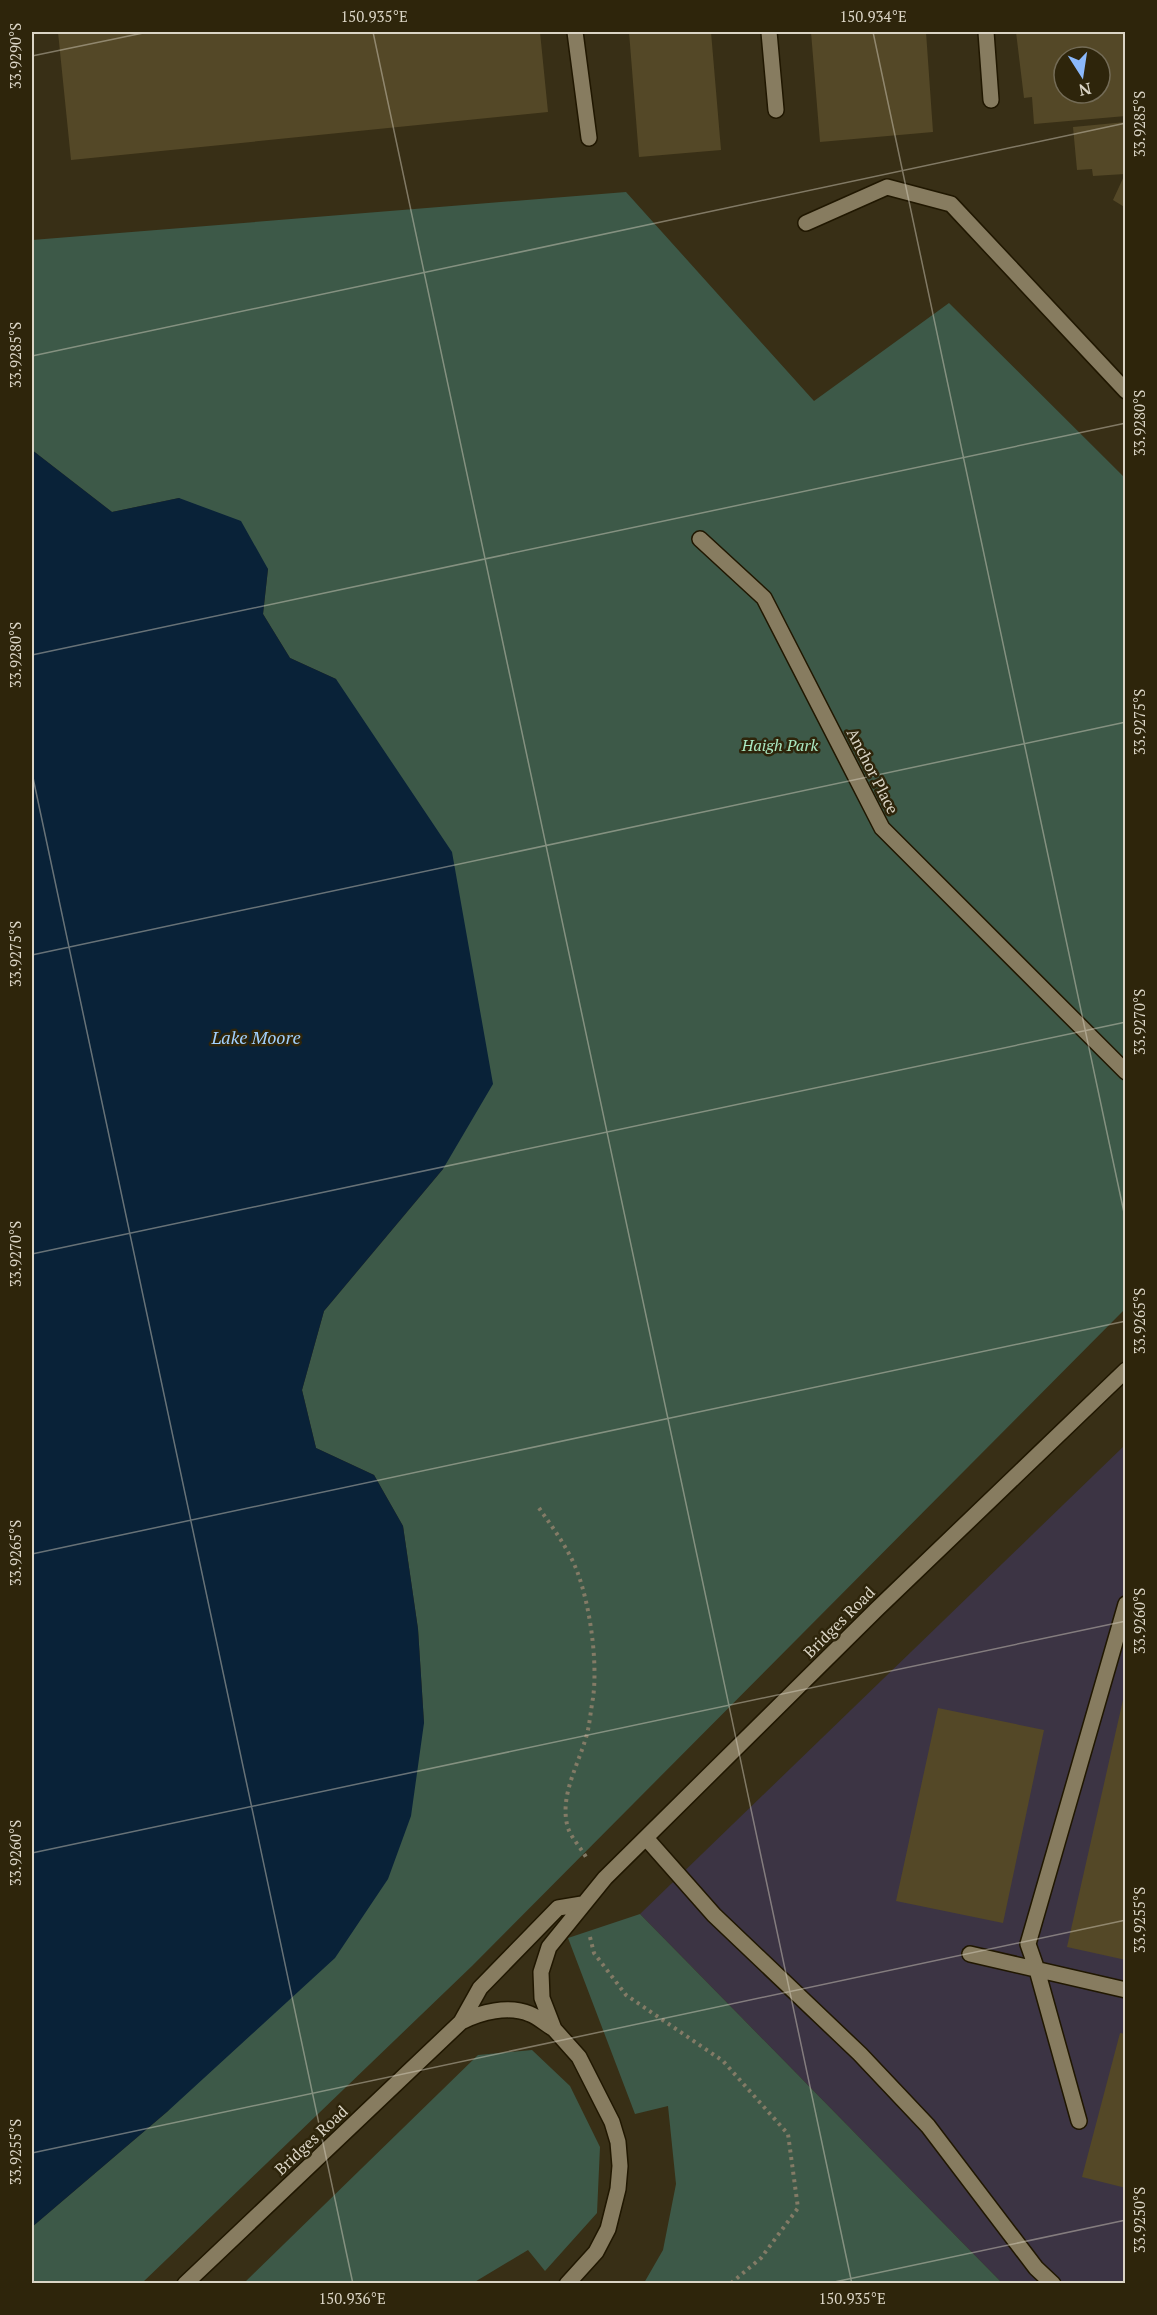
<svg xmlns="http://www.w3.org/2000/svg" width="1157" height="2315" viewBox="0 0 1157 2315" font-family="'PT Serif',serif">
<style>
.industrial{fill:#3c3444}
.green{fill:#3d5948}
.water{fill:#092238}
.building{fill:#544827;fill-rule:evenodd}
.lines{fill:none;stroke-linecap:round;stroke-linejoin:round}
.minor-casing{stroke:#201700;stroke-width:18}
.path{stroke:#837b66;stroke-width:4;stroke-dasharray:3 4.5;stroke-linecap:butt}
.minor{stroke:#877c60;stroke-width:15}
.ticks{fill:none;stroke:#dbd5c6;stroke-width:1.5;stroke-opacity:0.45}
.labels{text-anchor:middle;stroke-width:5;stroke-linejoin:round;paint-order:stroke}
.park-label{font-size:16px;font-style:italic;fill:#a9e7c1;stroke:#2e250b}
.street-label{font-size:16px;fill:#dbd5c6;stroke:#2e250b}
.water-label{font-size:18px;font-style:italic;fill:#a1d1ff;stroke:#2e250b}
.neatline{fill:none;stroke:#dbd5c6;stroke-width:2}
.ticks-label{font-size:15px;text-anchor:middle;fill:#dbd5c6}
</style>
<rect width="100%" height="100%" fill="#382f16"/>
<path class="industrial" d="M 1125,1445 L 1125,2283 L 1002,2283 L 640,1914 Z"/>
<path class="green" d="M 626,192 L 814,401 L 949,303 L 1125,478 L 1125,1309 L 472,1966 L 142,2283 L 32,2283 L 32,2227 L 168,2111 L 424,1723 L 418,1629 L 403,1526 L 374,1475 L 316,1448 L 302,1390 L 324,1311 L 443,1169 L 336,679 L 290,658 L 263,614 L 268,569 L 179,498 L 112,512 L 32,450 L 32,240 Z
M 640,1914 L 1002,2283 L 644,2283 L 663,2250 L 676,2184 L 668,2106 L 635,2114 L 568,1938 Z
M 532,2050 L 570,2086 L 600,2147 L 597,2213 L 545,2271 L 528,2250 L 473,2283 L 244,2283 L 478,2055 Z"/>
<path class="water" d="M 32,450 L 112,512 L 179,498 L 241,521 L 268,569 L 263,614 L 290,658 L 336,679 L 452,852 L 493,1084 L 443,1169 L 324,1311 L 302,1390 L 316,1448 L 374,1475 L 403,1526 L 418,1629 L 424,1723 L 411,1816 L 388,1879 L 335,1958 L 168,2111 L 32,2227 Z"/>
<path class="building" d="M 58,32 L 540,32 L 548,112 L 71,160 Z
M 629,32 L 711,32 L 721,150 L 639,157 Z
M 811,32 L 926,32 L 933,132 L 820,142 Z
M 1016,32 L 1126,32 L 1126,116 L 1034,124 L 1032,97 L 1024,98 ZM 1064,57 L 1100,57 L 1100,93 L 1064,93 Z
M 1126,122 L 1126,208 L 1113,200 L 1125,174 L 1093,176 L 1092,169 L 1077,170 L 1073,127 Z
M 1125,1691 L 1126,1691 L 1126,1960 L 1067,1947 Z
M 938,1708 L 1044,1730 L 1003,1923 L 896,1901 Z
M 1120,2033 L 1126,2034 L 1126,2188 L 1082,2177 Z"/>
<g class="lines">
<g class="minor-casing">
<path id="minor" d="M 575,32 L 589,138
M 769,32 L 776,110
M 986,32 L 991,100
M 806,223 L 887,187 L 951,204 L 1126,391
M 700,539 L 764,598 L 882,828 L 1126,1072
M 646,1838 L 714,1915 L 860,2054 L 928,2126 L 1036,2268 L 1053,2284
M 970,1954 L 1126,1990
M 461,2022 C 481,2012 508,2005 530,2014 C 538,2017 547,2025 554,2029
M 1079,2121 L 1037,1970 L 1028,1944 L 1126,1604
M 185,2284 L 461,2022 L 480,1988 L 558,1908 L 582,1904
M 567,2284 L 596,2252 L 608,2229 L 618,2189 L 620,2166 L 618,2142 L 612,2122 L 579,2057 L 554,2029 L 542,1998 L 541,1972 L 549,1947 L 605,1878 L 877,1609 L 1126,1370"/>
</g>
<path class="path" d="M 539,1508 C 553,1528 568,1548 577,1571 C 590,1605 598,1662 593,1698 C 591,1709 590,1720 588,1730 C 581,1761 558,1795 568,1828 C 572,1839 582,1849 587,1859
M 590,1937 L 594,1953 L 626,1995 L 723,2061 L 788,2134 L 798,2208 L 761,2258 L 730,2284"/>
<use href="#minor" class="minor"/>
</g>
<path class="ticks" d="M 373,32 L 852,2284M 873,32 L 1126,1222M 32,56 L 148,32M 32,356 L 1126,123M 32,655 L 1126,423M 32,773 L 353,2284M 32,955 L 1126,722M 32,1254 L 1126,1022M 32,1554 L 1126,1321M 32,1853 L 1126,1621M 32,2153 L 1126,1920M 825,2284 L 1126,2220"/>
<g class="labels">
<g class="park-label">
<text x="780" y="751">Haigh Park</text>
</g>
<g class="street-label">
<text transform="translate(873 771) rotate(63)" y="6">Anchor Place</text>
<text transform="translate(839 1622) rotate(-45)" y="6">Bridges Road</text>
<text transform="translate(311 2140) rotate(-43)" y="6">Bridges Road</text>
</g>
<g class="water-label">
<text x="256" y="1044">Lake Moore</text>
</g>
</g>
<rect width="1157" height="2315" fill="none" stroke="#2e250b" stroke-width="66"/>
<g transform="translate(1082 75) rotate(168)"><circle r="28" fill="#2e250b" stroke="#736b56" stroke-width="1.5"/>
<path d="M0-4.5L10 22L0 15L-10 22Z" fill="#8bb9fc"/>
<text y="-9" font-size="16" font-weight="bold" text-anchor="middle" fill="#dbd5c6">N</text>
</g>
<rect x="33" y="33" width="1091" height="2249" class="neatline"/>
<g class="ticks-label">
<text x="374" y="22">150.935°E</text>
<text x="873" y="22">150.934°E</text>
<text transform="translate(16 56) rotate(-90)" y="5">33.9290°S</text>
<text transform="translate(1140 124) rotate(-90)" y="5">33.9285°S</text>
<text transform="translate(16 355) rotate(-90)" y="5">33.9285°S</text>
<text transform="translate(1140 423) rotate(-90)" y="5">33.9280°S</text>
<text transform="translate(16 655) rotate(-90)" y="5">33.9280°S</text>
<text transform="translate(1140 722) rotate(-90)" y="5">33.9275°S</text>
<text transform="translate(16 954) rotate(-90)" y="5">33.9275°S</text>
<text transform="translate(1140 1022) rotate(-90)" y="5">33.9270°S</text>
<text transform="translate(16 1254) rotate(-90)" y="5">33.9270°S</text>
<text transform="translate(1140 1321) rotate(-90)" y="5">33.9265°S</text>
<text transform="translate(16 1553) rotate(-90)" y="5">33.9265°S</text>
<text transform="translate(1140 1621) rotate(-90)" y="5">33.9260°S</text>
<text transform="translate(16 1853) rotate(-90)" y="5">33.9260°S</text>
<text transform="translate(1140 1920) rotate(-90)" y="5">33.9255°S</text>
<text transform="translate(16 2152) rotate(-90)" y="5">33.9255°S</text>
<text transform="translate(1140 2220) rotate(-90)" y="5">33.9250°S</text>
<text x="352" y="2304">150.936°E</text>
<text x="852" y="2304">150.935°E</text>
</g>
</svg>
